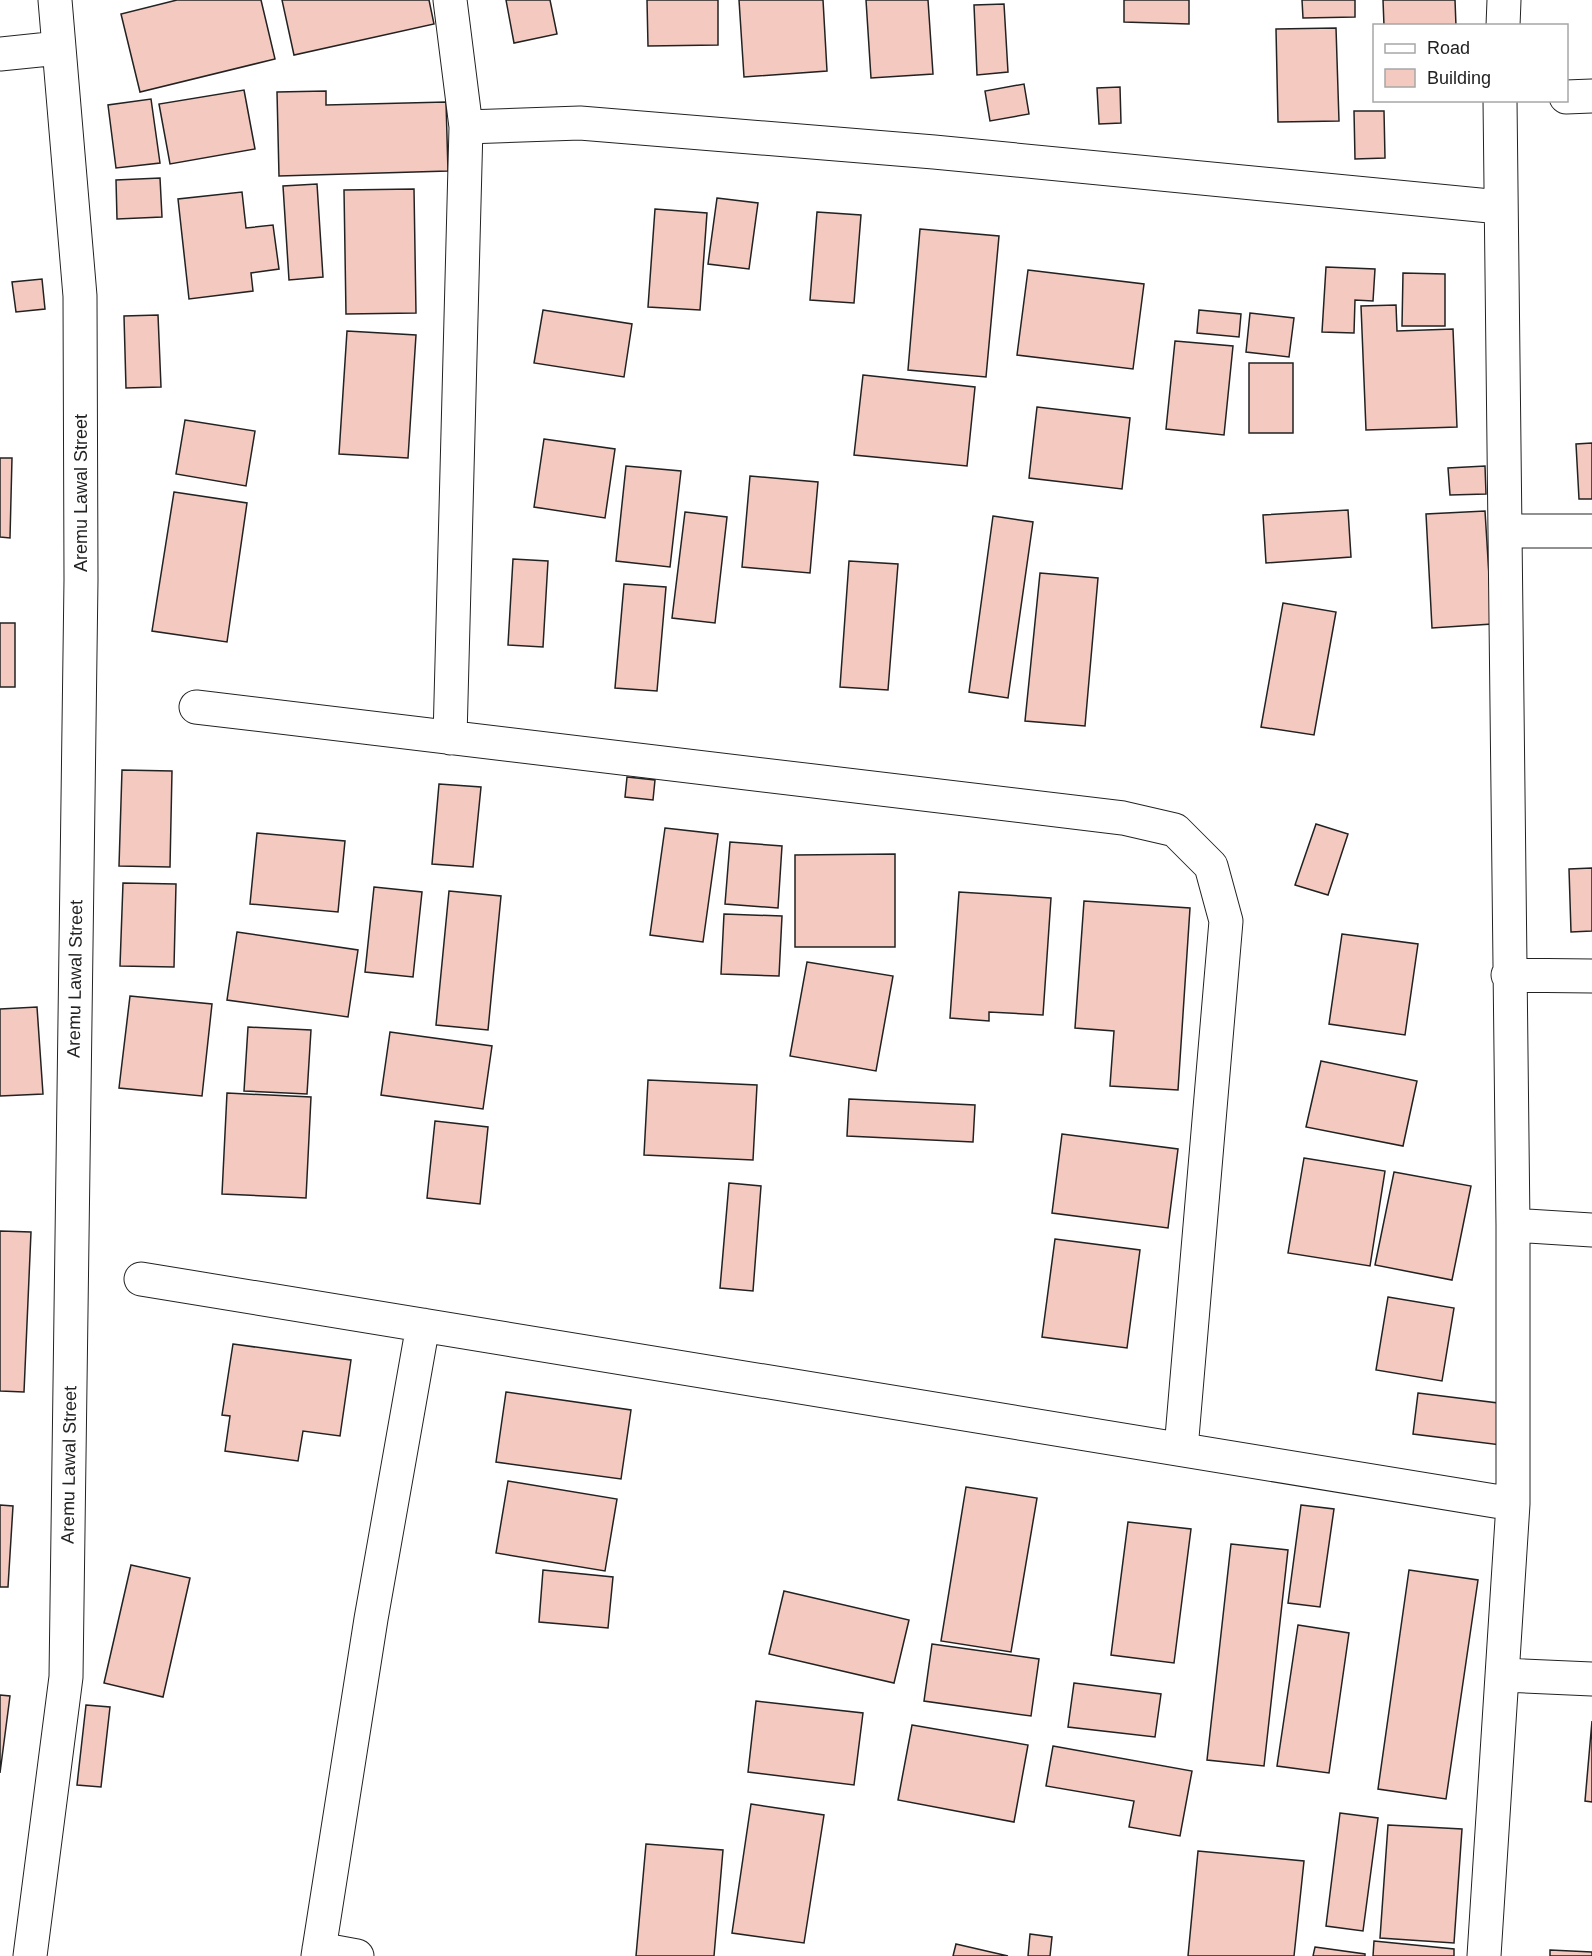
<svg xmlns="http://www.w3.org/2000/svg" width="1592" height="1956" viewBox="0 0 1592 1956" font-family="Helvetica,sans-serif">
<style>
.building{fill:#f3c9c0;stroke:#222;stroke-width:1.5}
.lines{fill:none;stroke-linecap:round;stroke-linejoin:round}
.minor-casing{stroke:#222;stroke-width:35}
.minor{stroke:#fff;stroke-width:33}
.labels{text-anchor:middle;stroke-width:4.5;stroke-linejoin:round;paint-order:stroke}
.street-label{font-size:18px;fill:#222;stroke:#fff}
</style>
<rect width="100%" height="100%" fill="#fff"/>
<path class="building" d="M 177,0 L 261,0 L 275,59 L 140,92 L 121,14 Z
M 282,0 L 429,0 L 434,24 L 294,55 Z
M 506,0 L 550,0 L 557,34 L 514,43 Z
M 647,0 L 718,0 L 718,45 L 648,46 Z
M 739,0 L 823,0 L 827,71 L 744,77 Z
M 866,0 L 928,0 L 933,74 L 871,78 Z
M 1124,0 L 1189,0 L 1189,24 L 1124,22 Z
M 1302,0 L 1355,0 L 1355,17 L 1303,18 Z
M 1383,0 L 1455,0 L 1456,26 L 1384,26 Z
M 1004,4 L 1008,72 L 977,75 L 974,5 Z
M 1336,28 L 1339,121 L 1278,122 L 1276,29 Z
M 1024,84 L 1029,114 L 990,121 L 985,91 Z
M 1120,87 L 1121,123 L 1099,124 L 1097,88 Z
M 244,90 L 255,149 L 170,164 L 159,104 Z
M 326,91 L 326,105 L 446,102 L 448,171 L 279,176 L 277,92 Z
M 151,99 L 160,163 L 116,168 L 108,105 Z
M 1354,111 L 1384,111 L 1385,158 L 1355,159 Z
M 160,178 L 162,217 L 117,219 L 116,180 Z
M 317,184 L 323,277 L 289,280 L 283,186 Z
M 414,189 L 416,313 L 346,314 L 344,190 Z
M 242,192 L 246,228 L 273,225 L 279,269 L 251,273 L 253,291 L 189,299 L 178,199 Z
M 717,198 L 758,203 L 749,269 L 708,264 Z
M 655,209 L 707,213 L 700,310 L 648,307 Z
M 817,212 L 861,215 L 854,303 L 810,300 Z
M 920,229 L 999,236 L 986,377 L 908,370 Z
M 1326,267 L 1375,269 L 1373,301 L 1355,300 L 1354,333 L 1322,332 Z
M 1028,270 L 1144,284 L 1133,369 L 1017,355 Z
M 1403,273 L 1445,274 L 1445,326 L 1402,326 Z
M 42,279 L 45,309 L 16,312 L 12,282 Z
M 1396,305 L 1397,331 L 1453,329 L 1457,427 L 1366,430 L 1361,306 Z
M 543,310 L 632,324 L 624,377 L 534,363 Z
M 1199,310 L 1241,314 L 1239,337 L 1197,333 Z
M 1250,313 L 1294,318 L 1289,357 L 1246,352 Z
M 158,315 L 161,387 L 126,388 L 124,316 Z
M 347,331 L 416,335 L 408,458 L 339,454 Z
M 1175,341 L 1233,346 L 1224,435 L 1166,429 Z
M 1249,363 L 1293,363 L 1293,433 L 1249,433 Z
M 863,375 L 975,387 L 967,466 L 854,455 Z
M 1037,407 L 1130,418 L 1122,489 L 1029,478 Z
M 185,420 L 255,431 L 246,486 L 176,474 Z
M 544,439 L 615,449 L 605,518 L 534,507 Z
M 1592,443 L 1592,499 L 1579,499 L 1576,444 Z
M 0,458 L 12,458 L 10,538 L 0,537 Z
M 626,466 L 681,471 L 670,567 L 616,561 Z
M 1485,466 L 1486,494 L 1450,495 L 1448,468 Z
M 750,476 L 818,482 L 810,573 L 742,567 Z
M 174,492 L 247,503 L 227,642 L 152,631 Z
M 1348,510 L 1351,557 L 1266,563 L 1263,515 Z
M 1485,511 L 1492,624 L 1432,628 L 1426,514 Z
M 685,512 L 727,517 L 715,623 L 672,618 Z
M 993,516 L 1033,522 L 1008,698 L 969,692 Z
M 513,559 L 548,561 L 543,647 L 508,645 Z
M 849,561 L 898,564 L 888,690 L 840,687 Z
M 1040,573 L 1098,578 L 1085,726 L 1025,721 Z
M 624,584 L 666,587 L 657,691 L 615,688 Z
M 1283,603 L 1336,612 L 1314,735 L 1261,727 Z
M 0,623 L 15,623 L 15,687 L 0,687 Z
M 122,770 L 172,771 L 170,867 L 119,866 Z
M 627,777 L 655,780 L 653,800 L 625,797 Z
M 439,784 L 481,787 L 473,867 L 432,864 Z
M 1316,824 L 1348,834 L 1328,895 L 1295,885 Z
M 665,828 L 718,834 L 703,942 L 650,935 Z
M 257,833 L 345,841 L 338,912 L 250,904 Z
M 730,842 L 782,846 L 778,908 L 725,904 Z
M 895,854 L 895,947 L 795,947 L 795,855 Z
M 1592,868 L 1592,931 L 1571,932 L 1569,869 Z
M 123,883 L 176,884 L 174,967 L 120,966 Z
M 374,887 L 422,892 L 413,977 L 365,972 Z
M 449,891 L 501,896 L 488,1030 L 436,1025 Z
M 959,892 L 1051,898 L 1043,1015 L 989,1012 L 989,1021 L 950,1018 Z
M 1084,901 L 1190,908 L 1178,1090 L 1110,1086 L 1114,1031 L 1075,1028 Z
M 724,914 L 782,916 L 779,976 L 721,974 Z
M 237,932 L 358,950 L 348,1017 L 227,1000 Z
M 1342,934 L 1418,944 L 1405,1035 L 1329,1024 Z
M 807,962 L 893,976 L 876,1071 L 790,1056 Z
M 130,996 L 212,1004 L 202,1096 L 119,1088 Z
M 37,1007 L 43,1094 L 0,1096 L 0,1009 Z
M 248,1027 L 311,1030 L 307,1094 L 244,1091 Z
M 390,1032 L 492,1046 L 483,1109 L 381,1095 Z
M 1321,1061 L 1417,1081 L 1403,1146 L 1306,1127 Z
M 648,1080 L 757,1085 L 753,1160 L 644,1155 Z
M 227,1093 L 311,1097 L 306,1198 L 222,1194 Z
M 849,1099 L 975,1105 L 973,1142 L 847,1136 Z
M 435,1121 L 488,1127 L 480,1204 L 427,1198 Z
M 1062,1134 L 1178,1149 L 1168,1228 L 1052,1213 Z
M 1304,1158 L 1385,1171 L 1370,1266 L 1288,1253 Z
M 1394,1172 L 1471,1186 L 1452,1280 L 1375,1265 Z
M 729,1183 L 761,1186 L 753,1291 L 720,1288 Z
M 0,1231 L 31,1232 L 24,1392 L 0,1391 Z
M 1055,1239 L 1140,1250 L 1127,1348 L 1042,1337 Z
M 1388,1297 L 1454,1308 L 1442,1381 L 1376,1370 Z
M 233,1344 L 351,1360 L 340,1436 L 303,1431 L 298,1461 L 225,1451 L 230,1416 L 222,1415 Z
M 506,1392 L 631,1410 L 621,1479 L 496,1462 Z
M 1418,1393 L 1506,1404 L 1501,1445 L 1413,1434 Z
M 508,1481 L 617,1499 L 605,1571 L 496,1553 Z
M 966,1487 L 1037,1498 L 1011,1652 L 941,1641 Z
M 0,1505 L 13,1506 L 8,1587 L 0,1587 Z
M 1301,1505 L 1334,1509 L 1320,1607 L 1288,1603 Z
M 1128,1522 L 1191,1529 L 1174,1663 L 1111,1655 Z
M 1231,1544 L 1288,1550 L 1264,1766 L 1207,1760 Z
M 131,1565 L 190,1578 L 163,1697 L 104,1683 Z
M 543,1570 L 613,1577 L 608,1628 L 539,1622 Z
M 1409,1570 L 1478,1580 L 1446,1799 L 1378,1789 Z
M 784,1591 L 909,1620 L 894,1683 L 769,1654 Z
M 1298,1625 L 1349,1633 L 1329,1773 L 1277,1766 Z
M 932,1644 L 1039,1659 L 1031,1716 L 924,1701 Z
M 1074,1683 L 1161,1694 L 1155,1737 L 1068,1727 Z
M 0,1695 L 10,1696 L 0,1773 Z
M 756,1701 L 863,1713 L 854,1785 L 748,1772 Z
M 86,1705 L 110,1707 L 101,1787 L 77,1785 Z
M 1592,1721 L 1592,1802 L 1585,1801 Z
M 912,1725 L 1028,1745 L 1014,1822 L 898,1800 Z
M 1053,1746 L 1192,1771 L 1180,1836 L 1129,1827 L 1134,1801 L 1046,1786 Z
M 751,1804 L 824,1815 L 804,1943 L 732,1933 Z
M 1340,1813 L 1378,1818 L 1363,1931 L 1326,1926 Z
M 1388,1825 L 1462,1829 L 1454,1943 L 1380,1938 Z
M 646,1844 L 723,1850 L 714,1956 L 636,1956 Z
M 1198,1851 L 1304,1861 L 1294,1956 L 1188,1956 Z
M 1030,1934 L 1052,1937 L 1050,1956 L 1028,1956 Z
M 1374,1941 L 1454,1949 L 1454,1956 L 1373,1956 Z
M 956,1944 L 1008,1956 L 953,1956 Z
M 1315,1947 L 1365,1954 L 1365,1956 L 1313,1956 Z
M 1550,1950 L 1592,1952 L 1592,1956 L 1550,1956 Z"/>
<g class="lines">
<g class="minor-casing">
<path id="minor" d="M 1503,26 L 1504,0
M 0,54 L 59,48
M 1566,97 L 1592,96
M 466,127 L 580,123 L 934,152 L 1500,207
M 1505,531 L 1592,531
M 196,707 L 1123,818 L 1175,830 L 1211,866 L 1226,921 L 1181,1449
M 450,738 L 466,127 L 450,0
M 1508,975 L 1592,976
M 1513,1225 L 1592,1230
M 141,1279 L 1513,1504
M 1503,1675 L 1592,1679
M 319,1949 L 357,1956
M 30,1956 L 66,1677 L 81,580 L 80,296 L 55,0
M 318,1956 L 371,1619 L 423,1325
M 1484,1956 L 1513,1504 L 1513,1225 L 1500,100"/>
</g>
<use href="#minor" class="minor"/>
</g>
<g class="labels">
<g class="street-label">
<text transform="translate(81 493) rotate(-90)" y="6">Aremu Lawal Street</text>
<text transform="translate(75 979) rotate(-89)" y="6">Aremu Lawal Street</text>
<text transform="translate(69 1465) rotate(-89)" y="6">Aremu Lawal Street</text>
</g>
</g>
<rect x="1373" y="24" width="195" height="78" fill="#ffffff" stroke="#a7a7a7" stroke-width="1.5"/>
<rect x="1385" y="44" width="30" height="9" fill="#ffffff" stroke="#a7a7a7" stroke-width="1.5"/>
<text x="1427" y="54" font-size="18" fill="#222222">Road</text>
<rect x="1385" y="69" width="30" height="18" fill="#f3c9c0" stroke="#a7a7a7" stroke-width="1.5"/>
<text x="1427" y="84" font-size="18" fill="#222222">Building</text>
</svg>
